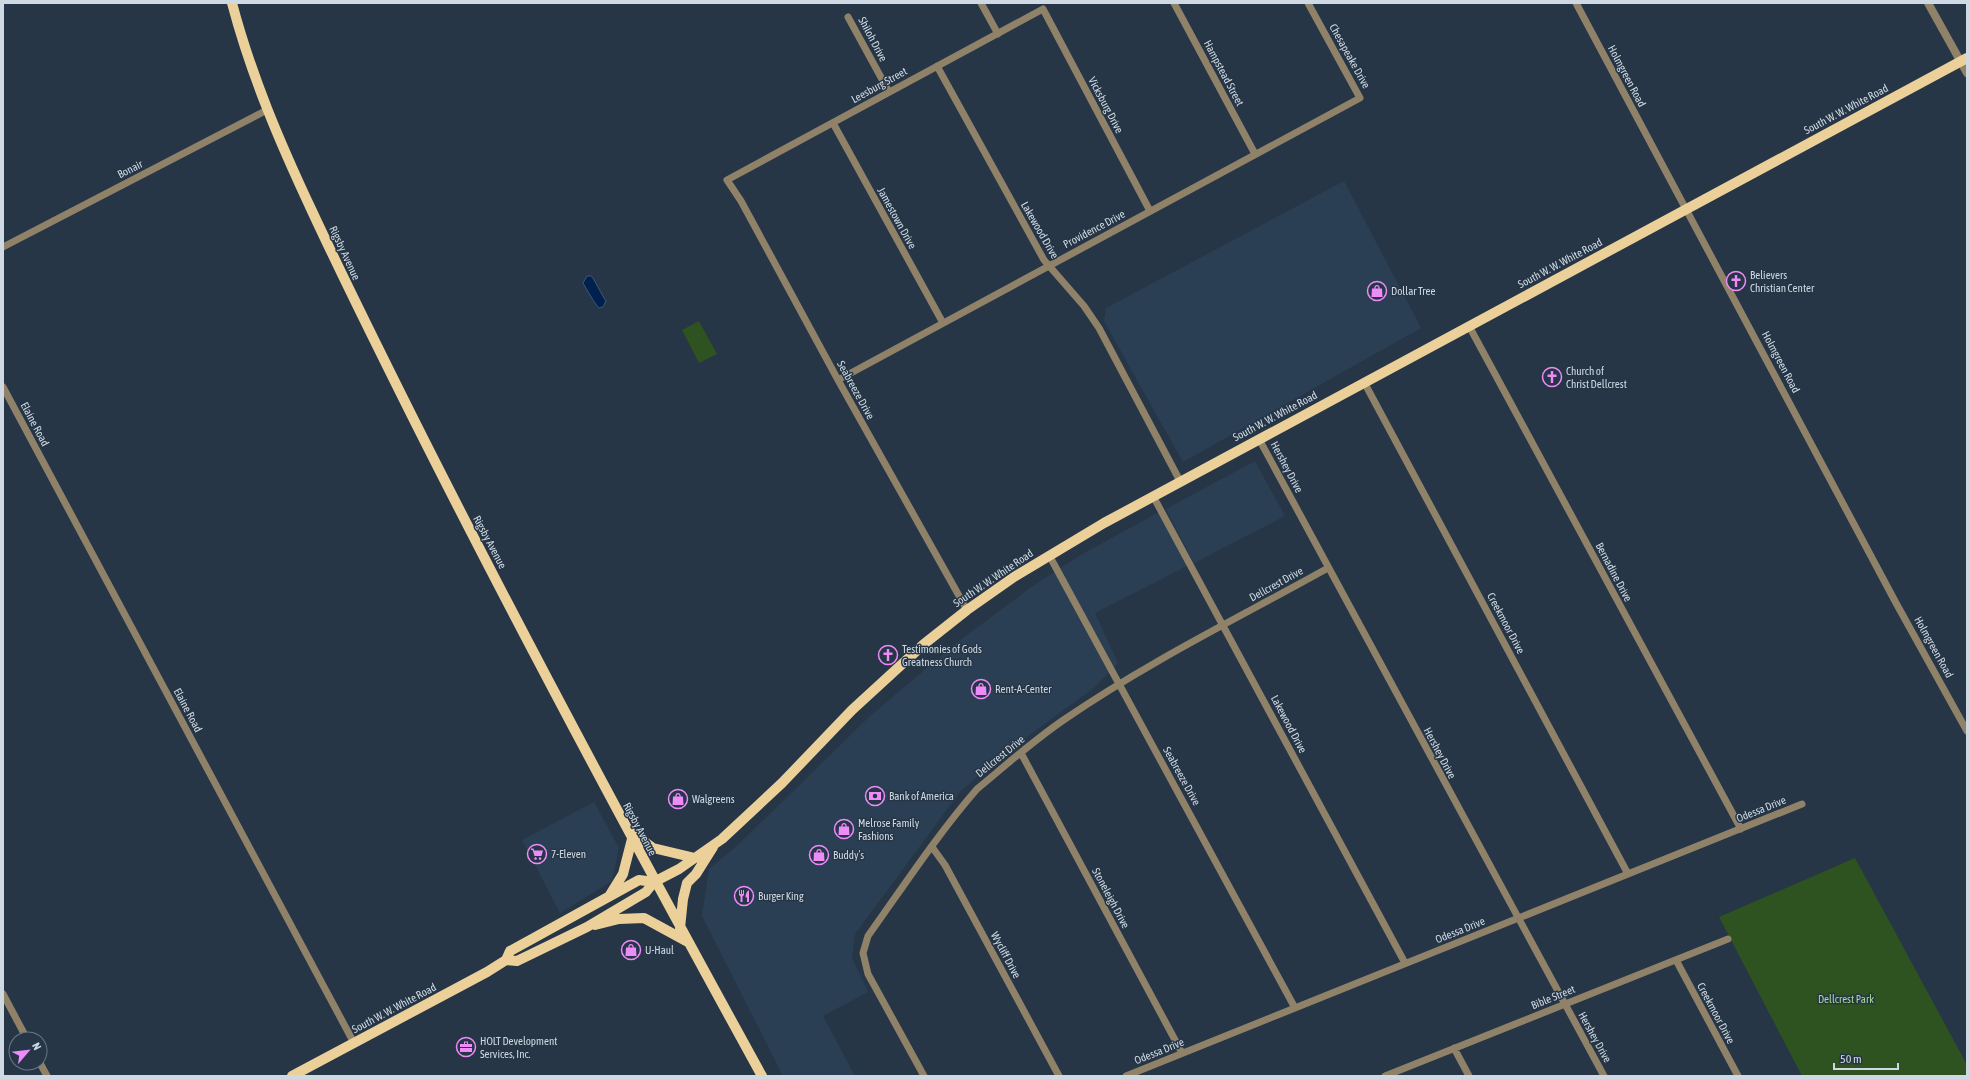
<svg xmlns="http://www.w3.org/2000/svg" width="1970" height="1079" viewBox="0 0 1970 1079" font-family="'Asap Condensed',sans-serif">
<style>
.built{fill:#2b3f54}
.green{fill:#2f5221}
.water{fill:#00214e;stroke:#3e587b}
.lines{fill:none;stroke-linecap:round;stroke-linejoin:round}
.minor{stroke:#908268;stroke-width:7}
.tertiary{stroke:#908268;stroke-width:8}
.primary{stroke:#ecd099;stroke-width:10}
.labels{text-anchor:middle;stroke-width:3;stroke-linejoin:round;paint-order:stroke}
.street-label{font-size:11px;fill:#cfd9e3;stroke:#263646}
.poi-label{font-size:11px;fill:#cfd9e3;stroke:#263646;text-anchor:start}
.park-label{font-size:11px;fill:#a4dd8f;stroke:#263646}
</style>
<rect width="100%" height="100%" fill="#263646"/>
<path class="built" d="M 1344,181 L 1421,328 L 1183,462 L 1104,321 L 1106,308 Z
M 1255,461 L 1285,516 L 1194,563 L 1166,509 Z
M 1159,512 L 1187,566 L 1095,613 L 1118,663 L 1095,687 L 997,759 L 960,792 L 855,934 L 852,958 L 868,992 L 823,1016 L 855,1076 L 783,1076 L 702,916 L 709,869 L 737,846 L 870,716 L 959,641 L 1030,588 L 1079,556 Z
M 594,802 L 619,848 L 612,881 L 560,913 L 522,840 Z"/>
<path class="green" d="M 699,321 L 717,354 L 699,363 L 682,330 Z
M 1855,858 L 1967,1065 L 1967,1076 L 1802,1076 L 1719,917 Z"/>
<path class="water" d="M 587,276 L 591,276 C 594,278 602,296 606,301 L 603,307 L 599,308 C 596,306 586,288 583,283 Z"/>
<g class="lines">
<path class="minor" d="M 981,3 L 998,34
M 1174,3 L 1255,154
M 1576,3 L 1896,603 L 1967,731
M 848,17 L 889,92
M 937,66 L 1044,260 L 1084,306 L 1099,328 L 1180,481
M 833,123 L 943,323
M 3,247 L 267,110
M 1469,326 L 1741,829
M 838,380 L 1360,98 L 1308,3
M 1364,382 L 1628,874
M 3,387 L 354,1043
M 1259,439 L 1604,1076
M 1153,496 L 1405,963
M 1049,555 L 1295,1008
M 967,610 L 838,380 L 741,201 L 727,180 L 1043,9 L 1150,211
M 1021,753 L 1182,1053
M 932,847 L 945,865 L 1059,1076
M 1676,960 L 1738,1076
M 3,994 L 27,1039
M 1454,1048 L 1469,1076
M 40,1063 L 47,1076
M 924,1076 L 868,974 L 863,953 L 868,936 C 903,887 937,835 977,789 C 1006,765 1034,740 1065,719 C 1148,662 1240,617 1328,568
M 1126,1076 L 1802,804
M 1385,1076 L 1728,939"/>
<path class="tertiary" d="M 1928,3 L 1967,73"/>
<path class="primary" d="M 232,3 C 251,75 280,143 312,211 C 344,280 378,348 412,416 C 524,639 642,858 762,1076
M 631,832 L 653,848 L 695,858
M 610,895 L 623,874 L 632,839
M 595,925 L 619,919 L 644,918 L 688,942
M 680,928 L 683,899 L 687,883 L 696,874 L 713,847
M 506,960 L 517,961 L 587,927 L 646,892 L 654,882 L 679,869 L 722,839 L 782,783 L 852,710 L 924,644 L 967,610 L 1014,577 L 1104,523 L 1967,58
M 292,1076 L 487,972 L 506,960 L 510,951 L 639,880 L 654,882"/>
</g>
<defs>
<g id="church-ring" transform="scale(1)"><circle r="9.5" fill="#263646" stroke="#ed8cf9" stroke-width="1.5"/><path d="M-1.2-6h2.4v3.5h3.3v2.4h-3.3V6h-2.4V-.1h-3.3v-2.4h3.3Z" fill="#ed8cf9"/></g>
<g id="shop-ring" transform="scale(1)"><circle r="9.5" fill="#263646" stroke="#ed8cf9" stroke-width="1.5"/><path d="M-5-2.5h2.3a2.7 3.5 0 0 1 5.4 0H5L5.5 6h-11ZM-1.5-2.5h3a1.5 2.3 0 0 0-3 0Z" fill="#ed8cf9"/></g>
<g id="bank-ring" transform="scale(1)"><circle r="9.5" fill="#263646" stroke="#ed8cf9" stroke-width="1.5"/><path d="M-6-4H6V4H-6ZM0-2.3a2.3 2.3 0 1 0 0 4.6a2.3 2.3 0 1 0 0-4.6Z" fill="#ed8cf9"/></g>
<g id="supermarket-ring" transform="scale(1)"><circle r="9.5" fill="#263646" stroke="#ed8cf9" stroke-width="1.5"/><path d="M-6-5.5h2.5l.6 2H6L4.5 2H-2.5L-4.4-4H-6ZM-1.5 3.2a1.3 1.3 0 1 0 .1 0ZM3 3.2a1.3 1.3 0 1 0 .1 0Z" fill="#ed8cf9"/></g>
<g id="restaurant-ring" transform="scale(1)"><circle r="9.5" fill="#263646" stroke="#ed8cf9" stroke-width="1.5"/><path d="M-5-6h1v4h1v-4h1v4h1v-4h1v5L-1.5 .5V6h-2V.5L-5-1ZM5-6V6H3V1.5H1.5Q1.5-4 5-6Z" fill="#ed8cf9"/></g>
<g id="office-ring" transform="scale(1)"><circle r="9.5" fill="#263646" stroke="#ed8cf9" stroke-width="1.5"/><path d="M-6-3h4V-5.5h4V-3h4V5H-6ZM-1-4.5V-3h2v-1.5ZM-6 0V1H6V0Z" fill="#ed8cf9"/></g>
</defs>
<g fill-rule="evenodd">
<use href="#church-ring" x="1736" y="281"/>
<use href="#shop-ring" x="1377" y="291"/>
<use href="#church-ring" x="1552" y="377"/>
<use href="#church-ring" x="888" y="655"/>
<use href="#shop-ring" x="981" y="689"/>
<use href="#bank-ring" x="875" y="796"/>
<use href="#shop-ring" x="678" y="799"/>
<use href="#shop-ring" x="844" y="829"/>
<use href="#supermarket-ring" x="537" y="854"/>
<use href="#shop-ring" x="819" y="855"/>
<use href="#restaurant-ring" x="744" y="896"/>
<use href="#shop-ring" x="631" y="950"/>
<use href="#office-ring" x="466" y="1047"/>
</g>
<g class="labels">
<g class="street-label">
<text transform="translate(873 39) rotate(62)" y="4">Shiloh Drive</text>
<text transform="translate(1350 56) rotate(61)" y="4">Chesapeake Drive</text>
<text transform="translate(1224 73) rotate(62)" y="4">Hampstead Street</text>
<text transform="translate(1627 76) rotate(62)" y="4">Holmgreen Road</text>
<text transform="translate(879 85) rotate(-29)" y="4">Leesburg Street</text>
<text transform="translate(1106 105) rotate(62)" y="4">Vicksburg Drive</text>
<text transform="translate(1846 109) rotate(-28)" y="4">South W. W. White Road</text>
<text transform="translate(130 169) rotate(-27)" y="4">Bonair</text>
<text transform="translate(897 218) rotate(61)" y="4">Jamestown Drive</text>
<text transform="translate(1094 229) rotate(-28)" y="4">Providence Drive</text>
<text transform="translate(1040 230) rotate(60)" y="4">Lakewood Drive</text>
<text transform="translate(345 253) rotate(65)" y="4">Rigsby Avenue</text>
<text transform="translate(1560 263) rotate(-28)" y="4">South W. W. White Road</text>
<text transform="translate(1781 362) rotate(62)" y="4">Holmgreen Road</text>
<text transform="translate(856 390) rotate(61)" y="4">Seabreeze Drive</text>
<text transform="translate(1275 416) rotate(-28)" y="4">South W. W. White Road</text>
<text transform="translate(35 424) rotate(62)" y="4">Elaine Road</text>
<text transform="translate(1287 467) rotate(62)" y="4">Hershey Drive</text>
<text transform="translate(490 542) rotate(62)" y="4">Rigsby Avenue</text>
<text transform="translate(1614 572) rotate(62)" y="4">Bernadine Drive</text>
<text transform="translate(993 578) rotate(-34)" y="4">South W. W. White Road</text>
<text transform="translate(1276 584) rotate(-29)" y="4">Dellcrest Drive</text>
<text transform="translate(1506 623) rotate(62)" y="4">Creekmoor Drive</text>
<text transform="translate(1934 647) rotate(61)" y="4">Holmgreen Road</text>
<text transform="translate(188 710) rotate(62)" y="4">Elaine Road</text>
<text transform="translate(1289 724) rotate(62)" y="4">Lakewood Drive</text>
<text transform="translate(1440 753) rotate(62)" y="4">Hershey Drive</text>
<text transform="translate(1000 756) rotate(-39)" y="4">Dellcrest Drive</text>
<text transform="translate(1182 776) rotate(61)" y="4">Seabreeze Drive</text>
<text transform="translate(1761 809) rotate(-22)" y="4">Odessa Drive</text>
<text transform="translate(640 829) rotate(62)" y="4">Rigsby Avenue</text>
<text transform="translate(1111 898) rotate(62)" y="4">Stoneleigh Drive</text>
<text transform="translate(1460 930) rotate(-22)" y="4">Odessa Drive</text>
<text transform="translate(1006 955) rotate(62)" y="4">Wycliff Drive</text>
<text transform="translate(1553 997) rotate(-22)" y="4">Bible Street</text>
<text transform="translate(394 1008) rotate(-28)" y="4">South W. W. White Road</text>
<text transform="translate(1716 1013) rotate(62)" y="4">Creekmoor Drive</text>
<text transform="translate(1595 1037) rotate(61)" y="4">Hershey Drive</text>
<text transform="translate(1159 1051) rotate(-22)" y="4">Odessa Drive</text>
</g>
<g class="poi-label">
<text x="1750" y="279">Believers<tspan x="1750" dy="13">Christian Center</tspan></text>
<text x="1391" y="295">Dollar Tree</text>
<text x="1566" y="375">Church of<tspan x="1566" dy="13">Christ Dellcrest</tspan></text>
<text x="902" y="653">Testimonies of Gods<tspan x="902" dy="13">Greatness Church</tspan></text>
<text x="995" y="693">Rent-A-Center</text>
<text x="889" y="800">Bank of America</text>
<text x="692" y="803">Walgreens</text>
<text x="858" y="827">Melrose Family<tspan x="858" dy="13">Fashions</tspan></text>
<text x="551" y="858">7-Eleven</text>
<text x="833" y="859">Buddy’s</text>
<text x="758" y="900">Burger King</text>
<text x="645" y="954">U-Haul</text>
<text x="480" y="1045">HOLT Development<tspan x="480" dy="13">Services, Inc.</tspan></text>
</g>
<g class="park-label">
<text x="1846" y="1003">Dellcrest Park</text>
</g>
</g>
<rect width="1970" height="1079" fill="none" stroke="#cfd9e3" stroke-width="8"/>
<g transform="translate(28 1051) rotate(62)"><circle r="19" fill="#263646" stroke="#6a7785"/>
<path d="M0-3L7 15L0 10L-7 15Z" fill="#ed8cf9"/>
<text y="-6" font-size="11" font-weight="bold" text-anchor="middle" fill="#cfd9e3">N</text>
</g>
<path d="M1834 1063v6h64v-6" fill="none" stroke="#cfd9e3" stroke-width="2"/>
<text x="1840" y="1063" font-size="12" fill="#cfd9e3" stroke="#263646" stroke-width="3" paint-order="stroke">50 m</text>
</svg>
